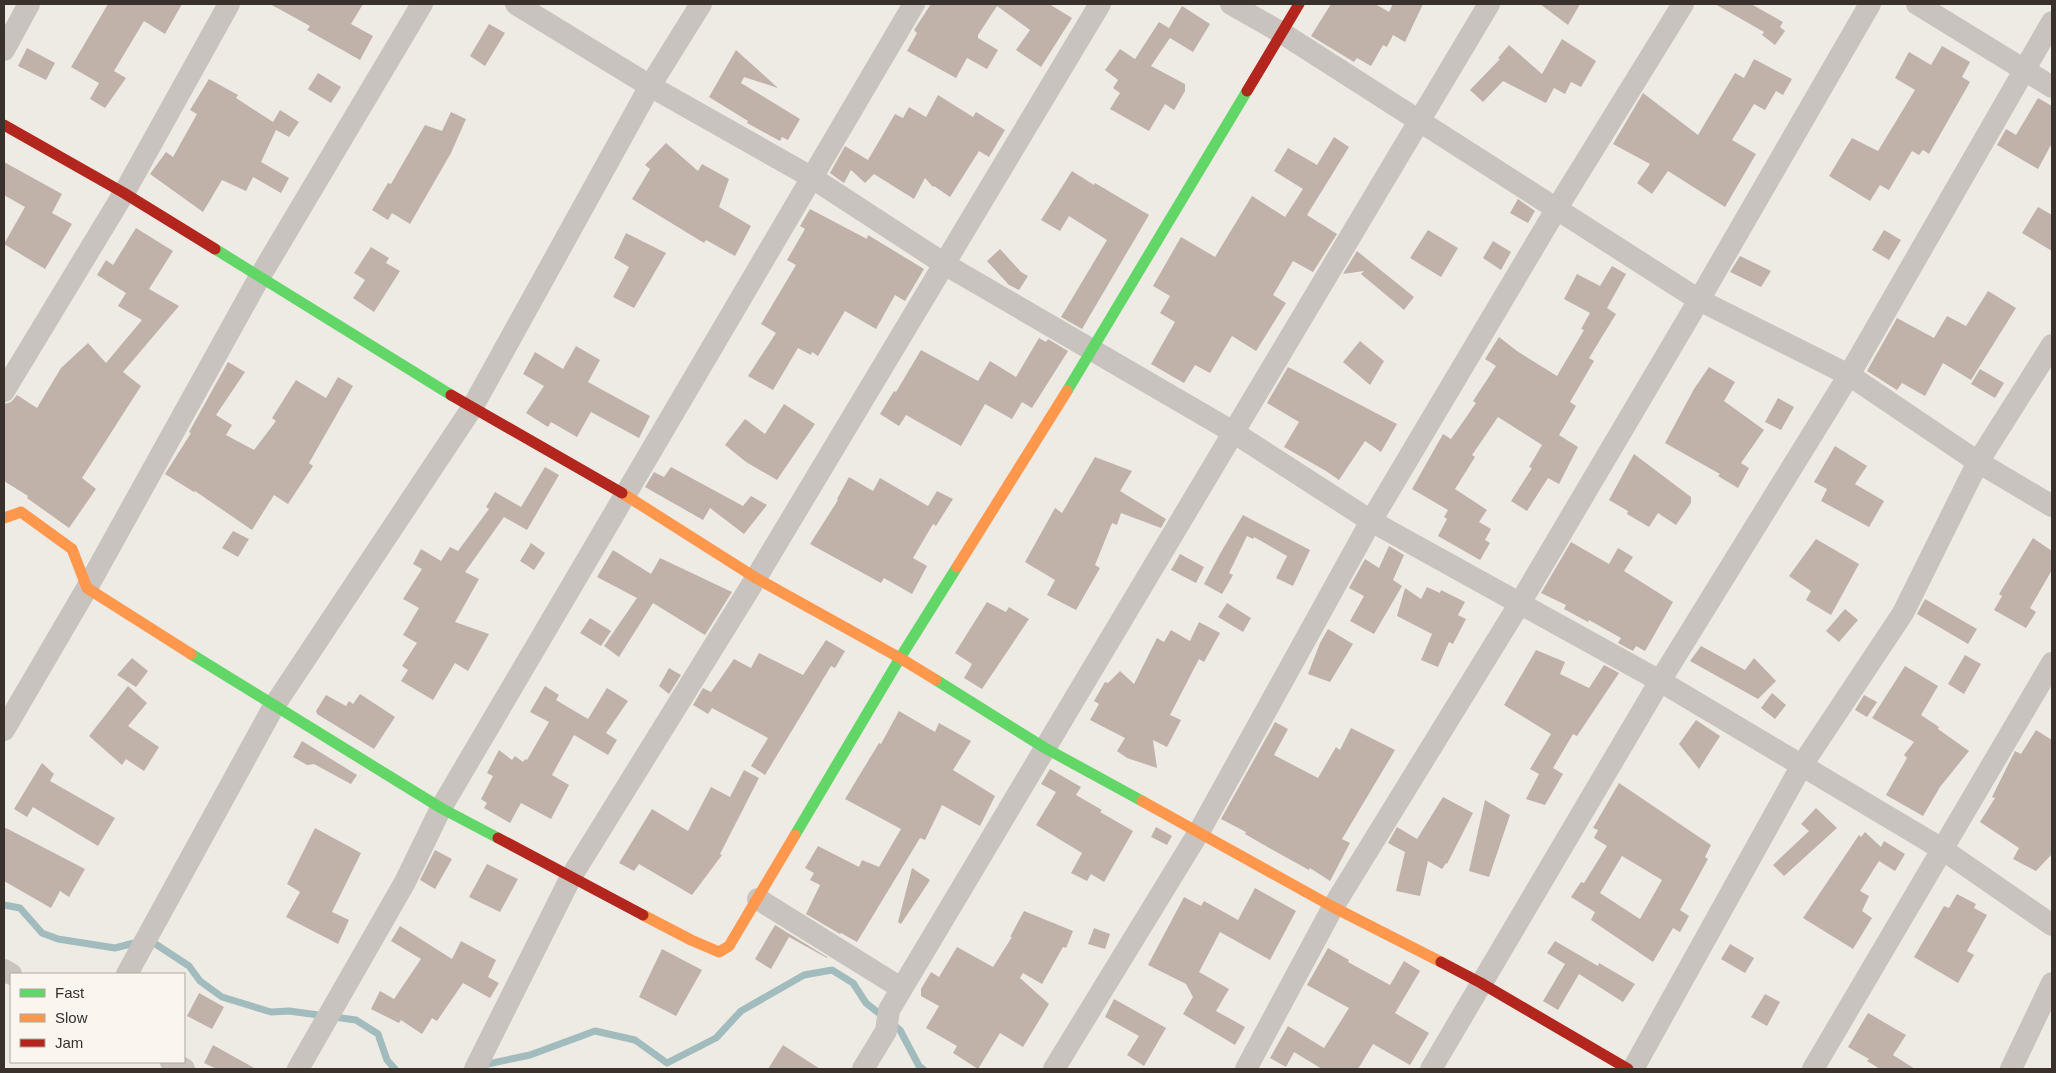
<svg xmlns="http://www.w3.org/2000/svg" width="2056" height="1073" viewBox="0 0 2056 1073" font-family="Arial,sans-serif">
<style>
.lines{fill:none;stroke-linecap:round;stroke-linejoin:round}
.stream{stroke:#a2bcbe;stroke-width:7}
.building{fill:#c0b2a8;fill-rule:evenodd}
.street{stroke:#c8c3be;stroke-width:22}
.fast{stroke:#63d668;stroke-width:11}
.slow{stroke:#ff974d;stroke-width:11}
.jam{stroke:#b3261e;stroke-width:11}
</style>
<rect width="100%" height="100%" fill="#eeebe5"/>
<g class="lines">
<path class="stream" d="M 4,905 L 20,908 L 42,933 L 58,939 L 115,948 L 134,943 L 154,943 L 189,966 L 200,981 L 222,997 L 271,1012 L 289,1011 L 356,1020 L 378,1034 L 387,1060 L 395,1069
M 483,1065 L 530,1055 L 595,1031 L 635,1040 L 667,1063 L 716,1038 L 741,1011 L 804,975 L 832,970 L 853,983 L 866,1003 L 900,1030 L 919,1066 L 923,1069"/>
</g>
<path class="building" d="M 108,4 L 182,4 L 165,34 L 144,21 L 114,71 L 126,78 L 105,108 L 90,99 L 99,83 L 71,67 Z
M 270,4 L 363,4 L 351,24 L 373,36 L 360,60 L 307,30 L 310,26 Z
M 931,4 L 1049,4 L 1072,18 L 1041,67 L 1016,50 L 1030,30 L 997,6 L 978,35 L 978,38 L 998,50 L 987,69 L 967,58 L 956,78 L 907,51 L 917,33 L 914,30 Z
M 1331,4 L 1375,4 L 1389,12 L 1393,4 L 1423,4 L 1405,42 L 1393,35 L 1387,47 L 1383,45 L 1371,66 L 1357,58 L 1354,62 L 1311,36 Z
M 1540,4 L 1580,4 L 1568,25 Z
M 1715,4 L 1751,4 L 1783,22 L 1780,27 L 1785,31 L 1775,45 L 1762,35 L 1764,32 Z
M 1182,6 L 1210,24 L 1193,52 L 1170,38 L 1151,66 L 1185,84 L 1185,91 L 1174,110 L 1165,104 L 1149,131 L 1110,109 L 1120,93 L 1113,88 L 1118,80 L 1105,70 L 1120,49 L 1135,59 L 1159,22 L 1169,28 Z
M 489,24 L 505,33 L 485,66 L 470,56 Z
M 1562,39 L 1596,61 L 1581,87 L 1571,82 L 1565,94 L 1554,88 L 1546,103 L 1503,81 L 1483,102 L 1470,90 L 1500,59 L 1498,58 L 1509,45 L 1542,74 Z
M 1942,46 L 1970,62 L 1962,77 L 1970,82 L 1929,154 L 1923,150 L 1919,155 L 1912,151 L 1889,190 L 1880,185 L 1870,201 L 1829,176 L 1852,138 L 1878,151 L 1915,90 L 1895,78 L 1909,52 L 1931,65 Z
M 27,48 L 55,63 L 46,80 L 18,66 Z
M 736,50 L 778,88 L 744,77 L 741,83 L 800,119 L 788,140 L 782,137 L 780,141 L 747,123 L 748,121 L 709,97 Z
M 1754,59 L 1792,79 L 1783,95 L 1776,91 L 1765,110 L 1754,104 L 1732,140 L 1756,154 L 1725,207 L 1668,171 L 1652,194 L 1637,183 L 1650,164 L 1613,144 L 1643,93 L 1698,135 L 1735,73 L 1744,78 Z
M 318,73 L 341,87 L 331,103 L 308,89 Z
M 209,79 L 238,95 L 236,98 L 273,122 L 280,110 L 299,122 L 289,137 L 276,130 L 261,162 L 289,178 L 281,193 L 253,177 L 246,191 L 222,180 L 203,212 L 150,174 L 166,152 L 173,157 L 197,114 L 190,110 Z
M 938,95 L 973,117 L 976,112 L 1005,130 L 989,157 L 979,151 L 950,197 L 934,186 L 933,187 L 925,178 L 914,199 L 874,174 L 865,183 L 851,170 L 844,183 L 830,173 L 845,146 L 868,160 L 895,114 L 903,118 L 909,107 L 926,117 Z
M 2038,98 L 2052,106 L 2052,143 L 2038,169 L 1997,145 L 2006,129 L 2016,135 Z
M 451,112 L 466,119 L 451,153 L 410,224 L 392,213 L 388,220 L 372,210 L 388,183 L 391,184 L 425,125 L 442,131 Z
M 1334,137 L 1349,147 L 1307,215 L 1337,234 L 1313,272 L 1293,261 L 1273,295 L 1286,303 L 1256,351 L 1232,336 L 1210,373 L 1195,365 L 1184,383 L 1151,364 L 1175,322 L 1160,313 L 1170,296 L 1153,286 L 1181,237 L 1215,257 L 1252,196 L 1285,217 L 1303,189 L 1274,171 L 1288,148 L 1317,165 Z
M 666,143 L 698,171 L 702,164 L 729,179 L 719,207 L 751,226 L 735,256 L 706,240 L 704,243 L 632,199 L 650,169 L 645,165 Z
M 4,162 L 62,194 L 52,213 L 72,224 L 45,269 L 4,244 L 25,207 L 4,195 Z
M 1072,171 L 1094,185 L 1095,183 L 1149,215 L 1082,329 L 1061,317 L 1107,240 L 1069,216 L 1060,231 L 1041,220 Z
M 1518,199 L 1535,211 L 1528,223 L 1510,213 Z
M 2038,207 L 2052,215 L 2052,251 L 2022,233 Z
M 810,209 L 867,239 L 868,235 L 924,269 L 905,301 L 895,295 L 876,329 L 845,311 L 818,356 L 812,352 L 811,355 L 798,348 L 773,390 L 748,376 L 776,333 L 761,324 L 796,265 L 787,260 L 805,229 L 800,226 Z
M 136,228 L 173,251 L 149,289 L 179,306 L 123,372 L 141,386 L 82,478 L 96,489 L 69,528 L 27,498 L 28,496 L 4,481 L 4,404 L 11,402 L 17,395 L 37,408 L 61,368 L 88,343 L 106,363 L 142,320 L 118,306 L 126,293 L 97,275 L 106,260 L 113,265 Z
M 1428,230 L 1458,248 L 1441,277 L 1410,258 Z
M 1884,230 L 1901,240 L 1889,260 L 1872,250 Z
M 626,233 L 666,253 L 634,308 L 613,297 L 629,267 L 614,258 Z
M 1493,241 L 1511,252 L 1501,270 L 1483,258 Z
M 371,247 L 389,258 L 386,263 L 400,271 L 374,312 L 353,298 L 365,280 L 354,273 Z
M 1000,249 L 1021,272 L 1028,276 L 1019,290 L 1009,285 L 987,261 Z
M 1357,251 L 1414,297 L 1404,310 L 1361,274 L 1364,271 L 1343,274 Z
M 1740,256 L 1771,271 L 1761,287 L 1730,272 Z
M 1612,266 L 1626,274 L 1607,308 L 1616,314 L 1589,358 L 1594,361 L 1570,402 L 1576,406 L 1559,435 L 1578,447 L 1559,484 L 1548,478 L 1527,511 L 1511,501 L 1532,468 L 1529,467 L 1542,445 L 1498,417 L 1472,455 L 1475,457 L 1455,489 L 1487,510 L 1479,522 L 1491,529 L 1485,540 L 1490,543 L 1480,560 L 1438,536 L 1447,519 L 1444,517 L 1448,510 L 1412,489 L 1443,434 L 1451,439 L 1476,403 L 1473,401 L 1496,366 L 1485,359 L 1499,337 L 1517,351 L 1557,376 L 1584,330 L 1581,329 L 1590,313 L 1564,299 L 1577,274 L 1600,286 Z
M 1988,291 L 2016,308 L 1971,380 L 1943,363 L 1925,396 L 1902,383 L 1897,390 L 1867,371 L 1897,318 L 1934,338 L 1947,316 L 1966,326 Z
M 1039,338 L 1046,342 L 1048,339 L 1068,351 L 1032,408 L 1022,402 L 1012,419 L 985,404 L 961,446 L 906,415 L 899,426 L 880,414 L 894,391 L 896,392 L 921,350 L 978,381 L 990,361 L 1016,377 Z
M 1360,341 L 1384,361 L 1370,385 L 1343,362 Z
M 576,346 L 600,360 L 588,382 L 650,416 L 639,438 L 591,412 L 577,437 L 551,422 L 548,427 L 526,413 L 544,386 L 523,374 L 535,352 L 563,369 Z
M 228,362 L 245,372 L 216,415 L 232,425 L 226,435 L 254,450 L 276,421 L 272,418 L 296,380 L 326,398 L 338,377 L 353,386 L 309,463 L 313,466 L 288,504 L 274,495 L 252,530 L 195,491 L 194,492 L 165,474 L 191,433 L 189,432 Z
M 1288,367 L 1397,424 L 1381,452 L 1365,441 L 1339,480 L 1326,471 L 1284,447 L 1299,422 L 1267,403 Z
M 1709,367 L 1735,382 L 1724,401 L 1764,430 L 1741,463 L 1749,468 L 1738,488 L 1718,476 L 1720,474 L 1665,443 L 1694,389 Z
M 1980,369 L 2004,383 L 1995,398 L 1971,384 Z
M 1778,398 L 1794,407 L 1781,430 L 1765,422 Z
M 784,404 L 815,424 L 777,480 L 746,462 L 725,445 L 745,419 L 765,434 Z
M 1835,446 L 1867,466 L 1855,484 L 1884,501 L 1869,527 L 1821,501 L 1827,489 L 1814,482 Z
M 1634,454 L 1691,497 L 1691,503 L 1676,525 L 1658,513 L 1649,527 L 1627,514 L 1628,511 L 1609,500 Z
M 1095,457 L 1132,471 L 1120,491 L 1166,519 L 1161,528 L 1121,513 L 1117,525 L 1112,523 L 1095,565 L 1100,568 L 1076,610 L 1047,595 L 1055,580 L 1025,562 L 1055,508 L 1062,513 Z
M 545,467 L 559,475 L 527,530 L 504,517 L 465,572 L 479,579 L 455,622 L 489,634 L 468,671 L 455,663 L 433,700 L 401,681 L 408,670 L 402,666 L 417,643 L 403,635 L 419,608 L 403,599 L 422,569 L 413,564 L 421,549 L 441,561 L 450,547 L 458,551 L 489,509 L 486,507 L 495,492 L 521,507 Z
M 671,467 L 743,506 L 751,496 L 767,505 L 744,534 L 710,508 L 703,520 L 645,487 L 654,472 L 664,477 Z
M 849,477 L 873,491 L 880,478 L 928,506 L 937,491 L 953,499 L 936,526 L 933,524 L 913,558 L 927,566 L 912,594 L 884,578 L 881,583 L 810,544 L 838,500 L 837,499 Z
M 1243,515 L 1310,550 L 1293,586 L 1276,578 L 1287,556 L 1254,537 L 1253,539 L 1247,536 L 1229,573 L 1233,575 L 1222,594 L 1204,584 L 1221,552 Z
M 233,531 L 249,539 L 238,557 L 222,548 Z
M 2033,538 L 2052,551 L 2052,570 L 2030,608 L 2036,612 L 2026,628 L 1994,610 L 2002,596 L 1999,594 Z
M 1816,539 L 1859,564 L 1831,615 L 1806,600 L 1811,591 L 1789,576 Z
M 1571,542 L 1609,564 L 1618,548 L 1633,557 L 1624,571 L 1673,602 L 1645,651 L 1636,646 L 1633,651 L 1618,643 L 1621,638 L 1589,620 L 1588,622 L 1564,609 L 1566,605 L 1541,593 Z
M 531,543 L 545,553 L 534,570 L 520,561 Z
M 1389,546 L 1404,555 L 1393,580 L 1402,586 L 1374,634 L 1350,621 L 1364,596 L 1349,588 L 1365,559 L 1379,568 Z
M 613,550 L 651,574 L 660,558 L 732,592 L 705,635 L 653,603 L 619,657 L 604,646 L 637,598 L 597,577 Z
M 1180,554 L 1204,567 L 1196,583 L 1171,570 Z
M 1427,587 L 1440,593 L 1441,590 L 1465,602 L 1458,615 L 1466,619 L 1453,644 L 1449,642 L 1438,667 L 1421,660 L 1432,634 L 1397,616 L 1405,588 L 1421,599 Z
M 1925,599 L 1977,629 L 1968,644 L 1917,614 Z
M 987,602 L 1006,612 L 1009,607 L 1029,619 L 982,689 L 964,678 L 972,664 L 955,653 Z
M 1227,603 L 1251,618 L 1243,632 L 1218,617 Z
M 1845,609 L 1858,620 L 1839,642 L 1826,631 Z
M 590,618 L 611,631 L 601,646 L 580,633 Z
M 1199,622 L 1220,633 L 1204,662 L 1199,659 L 1170,715 L 1181,720 L 1167,747 L 1153,740 L 1157,768 L 1127,758 L 1117,751 L 1125,738 L 1090,720 L 1099,704 L 1094,701 L 1105,682 L 1108,683 L 1120,671 L 1134,684 L 1157,638 L 1164,642 L 1171,630 L 1190,641 Z
M 1328,629 L 1353,644 L 1330,682 L 1308,674 L 1320,643 Z
M 826,640 L 845,651 L 835,668 L 831,666 L 765,775 L 751,766 L 768,738 L 712,708 L 708,714 L 693,705 L 703,688 L 711,692 L 734,659 L 751,668 L 759,653 L 803,675 Z
M 1701,646 L 1745,670 L 1754,658 L 1776,681 L 1758,699 L 1690,661 Z
M 1536,650 L 1565,662 L 1560,674 L 1589,688 L 1604,665 L 1619,673 L 1577,736 L 1573,734 L 1553,768 L 1563,774 L 1545,805 L 1526,799 L 1539,774 L 1530,769 L 1551,734 L 1504,705 Z
M 1965,655 L 1981,664 L 1964,694 L 1948,684 Z
M 132,658 L 148,671 L 136,687 L 117,675 Z
M 1905,666 L 1938,686 L 1921,715 L 1939,727 L 1938,729 L 1969,751 L 1940,787 L 1923,816 L 1886,795 L 1907,758 L 1904,755 L 1914,742 L 1872,718 Z
M 669,668 L 681,675 L 669,694 L 659,686 Z
M 128,686 L 147,703 L 128,726 L 159,747 L 144,771 L 126,759 L 122,765 L 89,736 Z
M 545,686 L 559,695 L 556,700 L 588,719 L 607,688 L 628,701 L 606,733 L 617,740 L 608,755 L 574,735 L 552,775 L 569,785 L 551,819 L 521,803 L 510,823 L 484,808 L 487,803 L 481,799 L 493,776 L 487,773 L 499,750 L 512,760 L 515,756 L 523,762 L 525,759 L 527,760 L 549,722 L 530,712 Z
M 1772,693 L 1786,705 L 1775,719 L 1761,708 Z
M 360,694 L 395,717 L 374,749 L 317,714 L 316,711 L 326,695 L 346,706 L 349,701 L 353,704 Z
M 1864,695 L 1877,702 L 1867,717 L 1855,710 Z
M 899,711 L 935,732 L 939,723 L 971,741 L 953,770 L 995,796 L 980,826 L 942,805 L 925,840 L 920,838 L 857,942 L 841,933 L 840,934 L 806,914 L 820,885 L 810,880 L 814,873 L 805,868 L 818,846 L 859,867 L 862,860 L 879,867 L 901,829 L 845,799 L 879,743 L 881,744 Z
M 1696,720 L 1720,736 L 1699,769 L 1679,744 Z
M 1275,722 L 1288,729 L 1274,755 L 1318,778 L 1336,747 L 1340,750 L 1351,728 L 1395,750 L 1342,839 L 1350,843 L 1330,881 L 1310,868 L 1309,870 L 1271,849 L 1245,834 L 1246,832 L 1221,819 Z
M 2036,730 L 2052,740 L 2052,854 L 2036,871 L 2013,859 L 2019,848 L 1980,822 L 1995,798 L 1992,797 L 2015,751 L 2021,754 Z
M 302,741 L 357,775 L 351,784 L 314,764 L 307,765 L 293,757 Z
M 42,763 L 54,774 L 50,781 L 115,818 L 98,846 L 33,807 L 27,817 L 14,809 Z
M 1050,769 L 1081,787 L 1076,795 L 1102,810 L 1100,812 L 1133,831 L 1104,882 L 1091,874 L 1087,881 L 1071,873 L 1082,853 L 1036,825 L 1056,792 L 1041,784 Z
M 744,770 L 759,778 L 720,854 L 722,855 L 692,895 L 639,864 L 634,871 L 619,863 L 652,809 L 688,831 L 711,787 L 730,797 Z
M 1619,783 L 1711,845 L 1705,857 L 1708,859 L 1680,910 L 1689,916 L 1680,932 L 1673,928 L 1653,962 L 1591,920 L 1595,912 L 1571,897 L 1581,882 L 1584,883 L 1607,846 L 1594,838 L 1598,830 L 1593,828 ZM 1622,856 L 1662,880 L 1640,919 L 1600,893 Z
M 1443,797 L 1473,813 L 1447,864 L 1446,863 L 1442,869 L 1428,861 L 1420,896 L 1396,891 L 1405,852 L 1388,843 L 1397,827 L 1417,839 Z
M 1485,800 L 1510,815 L 1489,877 L 1469,871 Z
M 1816,808 L 1837,828 L 1784,876 L 1773,865 L 1809,831 L 1801,824 Z
M 4,827 L 85,869 L 69,897 L 60,891 L 51,908 L 4,881 Z
M 1156,827 L 1172,836 L 1167,845 L 1151,837 Z
M 315,828 L 361,853 L 332,912 L 349,920 L 338,944 L 286,917 L 300,892 L 287,884 Z
M 1865,832 L 1881,847 L 1884,841 L 1905,854 L 1895,871 L 1879,861 L 1860,891 L 1869,896 L 1862,911 L 1872,918 L 1853,949 L 1803,918 L 1859,835 L 1861,837 Z
M 435,850 L 452,859 L 435,889 L 420,880 Z
M 487,864 L 518,879 L 500,912 L 469,897 Z
M 912,868 L 930,880 L 901,924 L 898,922 Z
M 1255,888 L 1296,911 L 1270,960 L 1220,932 L 1199,972 L 1229,989 L 1216,1011 L 1245,1027 L 1235,1045 L 1183,1014 L 1193,997 L 1186,984 L 1148,965 L 1184,897 L 1201,906 L 1204,901 L 1238,920 Z
M 1957,894 L 1976,904 L 1974,908 L 1987,915 L 1967,951 L 1974,955 L 1958,983 L 1914,957 L 1944,906 L 1949,908 Z
M 1024,911 L 1073,931 L 1066,948 L 1063,947 L 1042,984 L 1023,973 L 1020,978 L 1049,1004 L 1023,1047 L 1000,1033 L 978,1069 L 953,1053 L 957,1046 L 926,1028 L 939,1006 L 921,996 L 921,989 L 931,972 L 939,977 L 957,947 L 993,967 L 1012,937 L 1010,937 Z
M 775,925 L 827,957 L 827,958 L 789,937 L 771,969 L 755,959 Z
M 400,926 L 452,959 L 461,941 L 496,960 L 488,977 L 499,983 L 490,998 L 463,983 L 437,1021 L 432,1018 L 422,1034 L 401,1020 L 399,1023 L 371,1009 L 380,991 L 394,999 L 421,959 L 391,941 Z
M 1094,928 L 1110,934 L 1105,949 L 1088,944 Z
M 1555,941 L 1598,966 L 1599,963 L 1635,984 L 1623,1002 L 1579,974 L 1558,1010 L 1543,1001 L 1565,964 L 1547,953 Z
M 1730,944 L 1754,958 L 1745,973 L 1721,959 Z
M 1328,948 L 1349,960 L 1348,962 L 1390,985 L 1404,961 L 1420,971 L 1395,1013 L 1429,1033 L 1410,1065 L 1373,1044 L 1358,1069 L 1322,1069 L 1294,1052 L 1286,1067 L 1270,1058 L 1288,1026 L 1324,1048 L 1349,1008 L 1307,985 Z
M 662,949 L 702,970 L 676,1016 L 639,997 Z
M 199,993 L 224,1007 L 212,1029 L 187,1016 Z
M 1765,994 L 1780,1002 L 1767,1026 L 1751,1017 Z
M 1114,999 L 1166,1028 L 1144,1066 L 1127,1055 L 1139,1036 L 1105,1017 Z
M 1868,1013 L 1906,1035 L 1893,1055 L 1915,1069 L 1880,1069 L 1867,1061 L 1869,1059 L 1848,1047 Z
M 213,1045 L 256,1069 L 217,1069 L 204,1063 Z
M 783,1045 L 820,1069 L 768,1069 Z"/>
<g class="lines">
<path class="street" d="M 516,4 L 650,86 L 811,177 L 946,265 L 1233,432 L 1371,521 L 1660,681 L 1942,849 L 2052,925
M 1231,4 L 1282,33 L 1699,300 L 1849,375 L 1978,462 L 2052,506
M 1917,4 L 2052,87
M 4,50 L 29,4
M 4,391 L 124,193 L 229,4
M 4,730 L 87,588 L 259,278 L 422,4
M 758,899 L 901,988
M 4,970 L 11,974
M 127,974 L 274,706 L 472,408 L 650,86 L 701,4
M 171,1062 L 184,1069
M 298,1069 L 405,882 L 441,808 L 914,4
M 475,1069 L 571,877 L 756,578 L 1100,4
M 863,1069 L 886,1031 L 889,1010 L 1489,4
M 1054,1069 L 1199,832 L 1371,521 L 1557,208 L 1683,4
M 1246,1069 L 1333,907 L 1520,603 L 1699,300 L 1870,4
M 1431,1069 L 1660,681 L 1849,375 L 2052,22
M 1633,1069 L 1802,765 L 1903,613 L 1978,462 L 2052,345
M 1813,1069 L 2052,663
M 2011,1069 L 2052,983"/>
<path class="fast" d="M 215,249 L 451,395
M 1067,391 L 1247,91
M 191,654 L 441,808 L 498,838
M 936,680 L 1045,748 L 1142,801
M 795,835 L 900,658 L 957,567"/>
<path class="slow" d="M 622,493 L 756,578 L 900,658 L 936,680
M 4,518 L 21,512 L 72,549 L 87,588 L 191,654
M 957,567 L 1067,391
M 1142,801 L 1333,907 L 1441,962
M 643,915 L 691,940 L 719,952 L 729,946 L 795,835"/>
<path class="jam" d="M 1247,91 L 1299,4
M 4,125 L 124,193 L 215,249
M 451,395 L 622,493
M 498,838 L 643,915
M 1441,962 L 1481,983 L 1628,1069"/>
</g>
<rect width="2056" height="1073" fill="none" stroke="#39312c" stroke-width="10"/>
<rect x="10" y="973" width="175" height="90" fill="#faf5ee" stroke="#ada7a0"/>
<rect x="20" y="989" width="25" height="8" fill="#63d668" stroke="#ada7a0"/>
<text x="55" y="998" font-size="15" fill="#39312c">Fast</text>
<rect x="20" y="1014" width="25" height="8" fill="#ff974d" stroke="#ada7a0"/>
<text x="55" y="1023" font-size="15" fill="#39312c">Slow</text>
<rect x="20" y="1039" width="25" height="8" fill="#b3261e" stroke="#ada7a0"/>
<text x="55" y="1048" font-size="15" fill="#39312c">Jam</text>
</svg>
